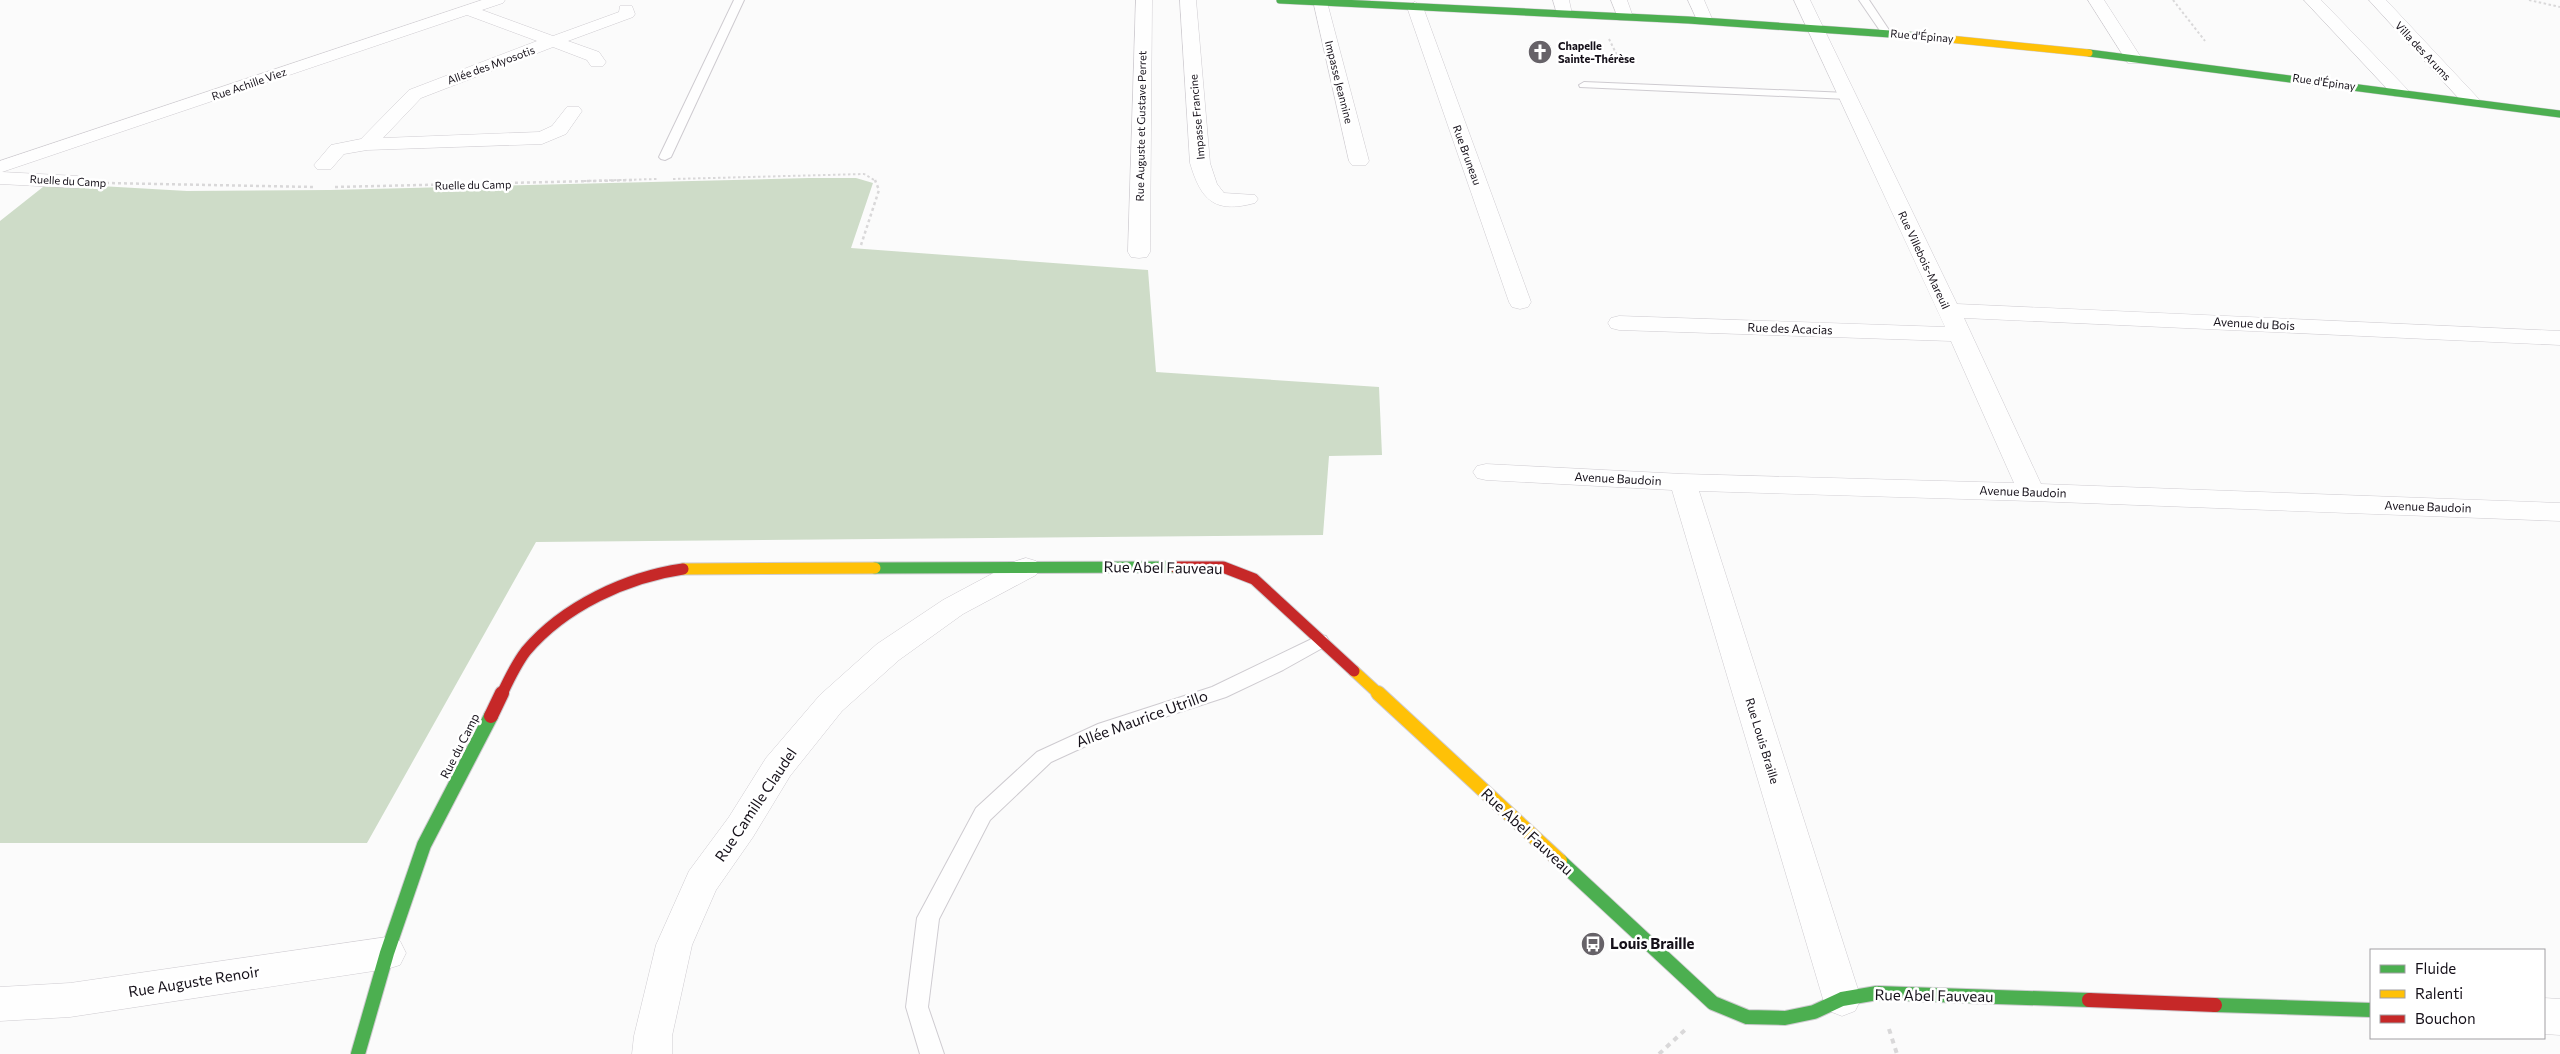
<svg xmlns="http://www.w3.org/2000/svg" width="2560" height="1054" viewBox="0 0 2560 1054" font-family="Commissioner,sans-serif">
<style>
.forest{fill:#cedcc8}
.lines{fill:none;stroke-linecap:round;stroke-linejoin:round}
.lane-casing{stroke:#cecbd0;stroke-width:2}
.street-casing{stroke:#cecbd0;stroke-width:1}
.fast-far2-casing{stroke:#cecbd0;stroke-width:8}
.fast-far1-casing{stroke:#cecbd0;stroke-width:13}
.fast-casing{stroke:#cecbd0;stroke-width:16}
.slow-far2-casing{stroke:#cecbd0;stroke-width:8}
.slow-far1-casing{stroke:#cecbd0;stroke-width:13}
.slow-casing{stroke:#cecbd0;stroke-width:16}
.jam-far1-casing{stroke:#cecbd0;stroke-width:13}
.jam-casing{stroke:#cecbd0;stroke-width:16}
.path-far2{stroke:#d9d8d9;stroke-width:2;stroke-dasharray:2.5 2.5;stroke-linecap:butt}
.path-far1{stroke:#d9d8d9;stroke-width:2.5;stroke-dasharray:3 3;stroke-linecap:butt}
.path{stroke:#d9d8d9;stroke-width:4;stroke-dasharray:5 5;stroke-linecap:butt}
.lane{fill:#fefefe;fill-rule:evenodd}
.street{fill:#fefefe;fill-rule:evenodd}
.fast-far2{stroke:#4caf50;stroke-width:7}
.fast-far1{stroke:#4caf50;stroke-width:11}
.fast{stroke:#4caf50;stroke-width:14}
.slow-far2{stroke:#ffc107;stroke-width:7}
.slow-far1{stroke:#ffc107;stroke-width:11}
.slow{stroke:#ffc107;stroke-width:14}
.jam-far1{stroke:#c62828;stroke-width:11}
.jam{stroke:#c62828;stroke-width:14}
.labels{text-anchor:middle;stroke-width:5;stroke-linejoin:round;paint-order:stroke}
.far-street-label{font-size:11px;fill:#151019;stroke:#fff}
.far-poi-label{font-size:11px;font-weight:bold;fill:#151019;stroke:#fff;text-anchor:start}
.street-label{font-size:12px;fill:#151019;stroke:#fff}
.near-street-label{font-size:15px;fill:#151019;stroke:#fff}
.near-poi-label{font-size:15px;font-weight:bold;fill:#151019;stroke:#fff;text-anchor:start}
</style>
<rect width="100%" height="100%" fill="#fbfbfb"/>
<path class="forest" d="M 809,178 L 856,178 L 873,183 L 851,248 L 1148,270 L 1156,372 L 1379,387 L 1382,455 L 1329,456 L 1323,535 L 536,542 L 367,843 L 0,843 L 0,221 L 48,183 L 187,191 L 330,190 Z"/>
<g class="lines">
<g class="lane-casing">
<path id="lane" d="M 734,0 L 744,0 L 671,157 L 665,160 L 661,159 L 659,157 Z
M 1859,0 L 1869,0 L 1891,33 L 1889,35 L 1883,35 Z
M 1584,82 L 1848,93 L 1853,96 L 1848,99 L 1580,87 L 1579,85 Z
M 1320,635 L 1326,636 L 1329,641 L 1326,646 L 1283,670 L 1226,697 L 1112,734 L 1051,762 L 990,820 L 939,919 L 928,1007 L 944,1054 L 920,1054 L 906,1007 L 917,918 L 976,808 L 1037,752 L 1098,724 L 1212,687 Z"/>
</g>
<g class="street-casing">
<path id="street" d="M 482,0 L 505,0 L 503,3 L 482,10 L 553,36 L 619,12 L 620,6 L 632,6 L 635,14 L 633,17 L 568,41 L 599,52 L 606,62 L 603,66 L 591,66 L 587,60 L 553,47 L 421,98 L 383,138 L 539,132 L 552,126 L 567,107 L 579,107 L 582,111 L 566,134 L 542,144 L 367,150 L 344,154 L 331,169 L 317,169 L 314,165 L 331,145 L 361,139 L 409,90 L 537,41 L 467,15 L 2,172 L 77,176 L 84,178 L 87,182 L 84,186 L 77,188 L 0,184 L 0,161 Z
M 1136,0 L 1152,0 L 1150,252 L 1147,257 L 1139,258 L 1131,257 L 1128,252 Z
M 1180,0 L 1196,0 L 1210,163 L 1217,184 L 1224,193 L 1255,195 L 1258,199 L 1255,203 C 1214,214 1201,200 1190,163 Z
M 1313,0 L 1327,2 L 1369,161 L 1366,165 L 1352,165 L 1349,161 Z
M 1553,0 L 1569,0 L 1572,14 L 1570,17 L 1558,17 Z
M 1611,0 L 1627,0 L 1633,17 L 1631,20 L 1619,20 Z
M 1688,0 L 1704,0 L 1713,21 L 1711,24 L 1699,24 Z
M 1794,0 L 1810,0 L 1957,304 L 2560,331 L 2560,345 L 1964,318 L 2041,484 L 2560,503 L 2560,521 L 2031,501 L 1699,491 L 1861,999 L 1855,1011 L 1842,1016 L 1829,1011 L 1823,999 L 1672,490 L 1486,480 L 1477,478 L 1473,472 L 1477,466 L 1486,464 L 1683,474 L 2014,483 L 1951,341 L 1619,330 L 1611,328 L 1608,323 L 1611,318 L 1619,316 L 1945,327 Z
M 2088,0 L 2104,0 L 2142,59 L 2140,63 L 2128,63 Z
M 2304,0 L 2321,0 L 2406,88 L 2409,92 L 2406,96 L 2394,96 Z
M 2369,0 L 2386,0 L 2477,97 L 2480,101 L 2477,105 L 2465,105 Z
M 1415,2 L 1423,7 L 1531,302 L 1528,307 L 1520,309 L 1512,307 L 1509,302 L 1407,7 Z
M 1026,558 L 1036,561 L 1040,568 L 1036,575 L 963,614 L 899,660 L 842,711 L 790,776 L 753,837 L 716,890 L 692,945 L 672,1036 L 672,1054 L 632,1054 L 634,1036 L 656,945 L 689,871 L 729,817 L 766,758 L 820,695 L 877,644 L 943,600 L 1016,561 Z
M 387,937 L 400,941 L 406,953 L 400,965 L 387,969 L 70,1017 L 0,1021 L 0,987 L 70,983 Z
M 2544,998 L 2560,999 L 2560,1035 L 2544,1034 Z"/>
</g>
<g class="fast-far2-casing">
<path id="fast-far2" d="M 1280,0 L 1688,20 L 1919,36
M 2089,53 L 2560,114"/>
</g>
<g class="fast-far1-casing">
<path id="fast-far1" d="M 875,568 L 1175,567"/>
</g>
<g class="fast-casing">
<path id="fast" d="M 1560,861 L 1713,1003 L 1747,1017 L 1785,1018 L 1814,1012 L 1842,999 L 1877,993 L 2089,1000
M 2215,1005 L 2371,1010
M 358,1054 L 387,953 L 424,845 L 491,716"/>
</g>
<g class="slow-far2-casing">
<path id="slow-far2" d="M 1919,36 L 2089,53"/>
</g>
<g class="slow-far1-casing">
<path id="slow-far1" d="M 683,569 L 875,568
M 1354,671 L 1379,694"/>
</g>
<g class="slow-casing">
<path id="slow" d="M 1378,693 L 1560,861"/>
</g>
<g class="jam-far1-casing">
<path id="jam-far1" d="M 1175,567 L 1223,567 L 1254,579 L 1354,671
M 502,694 C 509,679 516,664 526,651 C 564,606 627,577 683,569"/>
</g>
<g class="jam-casing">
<path id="jam" d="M 491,716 L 502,693
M 2089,1000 L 2215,1005"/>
</g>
<path class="path-far2" d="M 2173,0 L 2205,41
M 2529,0 L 2560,7
M 1609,39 L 1622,65
M 673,179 L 864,174 L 876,181
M 584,181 L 657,179"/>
<path class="path-far1" d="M 106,183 L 314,187
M 335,187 L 635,180
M 861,245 L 879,190 L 875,180"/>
<path class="path" d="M 1889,1029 L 1897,1054
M 1659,1054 L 1686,1029"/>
<use href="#lane" class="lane"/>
<use href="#street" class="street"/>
<use href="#fast-far2" class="fast-far2"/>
<use href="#fast-far1" class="fast-far1"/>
<use href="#fast" class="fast"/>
<use href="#slow-far2" class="slow-far2"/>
<use href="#slow-far1" class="slow-far1"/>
<use href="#slow" class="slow"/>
<use href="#jam-far1" class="jam-far1"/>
<use href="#jam" class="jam"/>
</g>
<defs>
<g id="church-disc" transform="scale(1.25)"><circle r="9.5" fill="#666268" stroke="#fff"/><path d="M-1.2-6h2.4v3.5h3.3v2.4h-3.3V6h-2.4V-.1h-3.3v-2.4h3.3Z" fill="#fff"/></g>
<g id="bus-disc" transform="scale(1.25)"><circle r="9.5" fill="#666268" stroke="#fff"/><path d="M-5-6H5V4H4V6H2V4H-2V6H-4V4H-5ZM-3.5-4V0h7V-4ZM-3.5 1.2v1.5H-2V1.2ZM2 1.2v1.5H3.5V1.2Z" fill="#fff"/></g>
</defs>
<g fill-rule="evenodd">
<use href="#church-disc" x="1540" y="52"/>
<use href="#bus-disc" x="1593" y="944"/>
</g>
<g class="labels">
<g class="far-street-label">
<text transform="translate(1922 36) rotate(5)" y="4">Rue d'Épinay</text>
<text transform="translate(2423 51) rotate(47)" y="4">Villa des Arums</text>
<text transform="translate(491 65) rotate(-20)" y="4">Allée des Myosotis</text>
<text transform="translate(1339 82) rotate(76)" y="4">Impasse Jeannine</text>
<text transform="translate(2324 82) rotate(8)" y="4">Rue d'Épinay</text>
<text transform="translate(249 84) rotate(-19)" y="4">Rue Achille Viez</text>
<text transform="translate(1197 117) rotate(-95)" y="4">Impasse Francine</text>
<text transform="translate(1141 126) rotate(-89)" y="4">Rue Auguste et Gustave Perret</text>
<text transform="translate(1467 155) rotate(70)" y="4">Rue Bruneau</text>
<text transform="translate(68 181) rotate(3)" y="4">Ruelle du Camp</text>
<text transform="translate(473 185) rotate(-1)" y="4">Ruelle du Camp</text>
<text transform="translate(1924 260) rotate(65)" y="4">Rue Villebois-Mareuil</text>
</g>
<g class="far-poi-label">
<text x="1558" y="50">Chapelle<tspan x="1558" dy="13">Sainte-Thérèse</tspan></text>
</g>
<g class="street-label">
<text transform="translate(2254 324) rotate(3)" y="4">Avenue du Bois</text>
<text transform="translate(1790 329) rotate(2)" y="4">Rue des Acacias</text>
<text transform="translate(1618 479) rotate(3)" y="4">Avenue Baudoin</text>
<text transform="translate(2023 492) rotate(2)" y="4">Avenue Baudoin</text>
<text transform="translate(2428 507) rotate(2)" y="4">Avenue Baudoin</text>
<text transform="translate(1762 741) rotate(73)" y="4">Rue Louis Braille</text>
<text transform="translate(460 746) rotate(-63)" y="4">Rue du Camp</text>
</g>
<g class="near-street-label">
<text transform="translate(1163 568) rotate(1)" y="5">Rue Abel Fauveau</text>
<text transform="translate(1142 719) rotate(-20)" y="5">Allée Maurice Utrillo</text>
<text transform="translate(756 805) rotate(-56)" y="5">Rue Camille Claudel</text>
<text transform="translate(1527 832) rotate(43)" y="5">Rue Abel Fauveau</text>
<text transform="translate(194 982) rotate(-9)" y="5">Rue Auguste Renoir</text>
<text transform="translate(1934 996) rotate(1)" y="5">Rue Abel Fauveau</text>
</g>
<g class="near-poi-label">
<text x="1610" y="949">Louis Braille</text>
</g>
</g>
<rect x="2370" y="949" width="175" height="90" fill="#ffffff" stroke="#a19fa3"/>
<rect x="2380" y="965" width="25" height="8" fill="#4caf50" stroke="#a19fa3"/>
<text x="2415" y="974" font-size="15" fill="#151019">Fluide</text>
<rect x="2380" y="990" width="25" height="8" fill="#ffc107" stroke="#a19fa3"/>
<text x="2415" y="999" font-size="15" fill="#151019">Ralenti</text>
<rect x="2380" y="1015" width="25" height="8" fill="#c62828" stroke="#a19fa3"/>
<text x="2415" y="1024" font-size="15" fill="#151019">Bouchon</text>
</svg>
